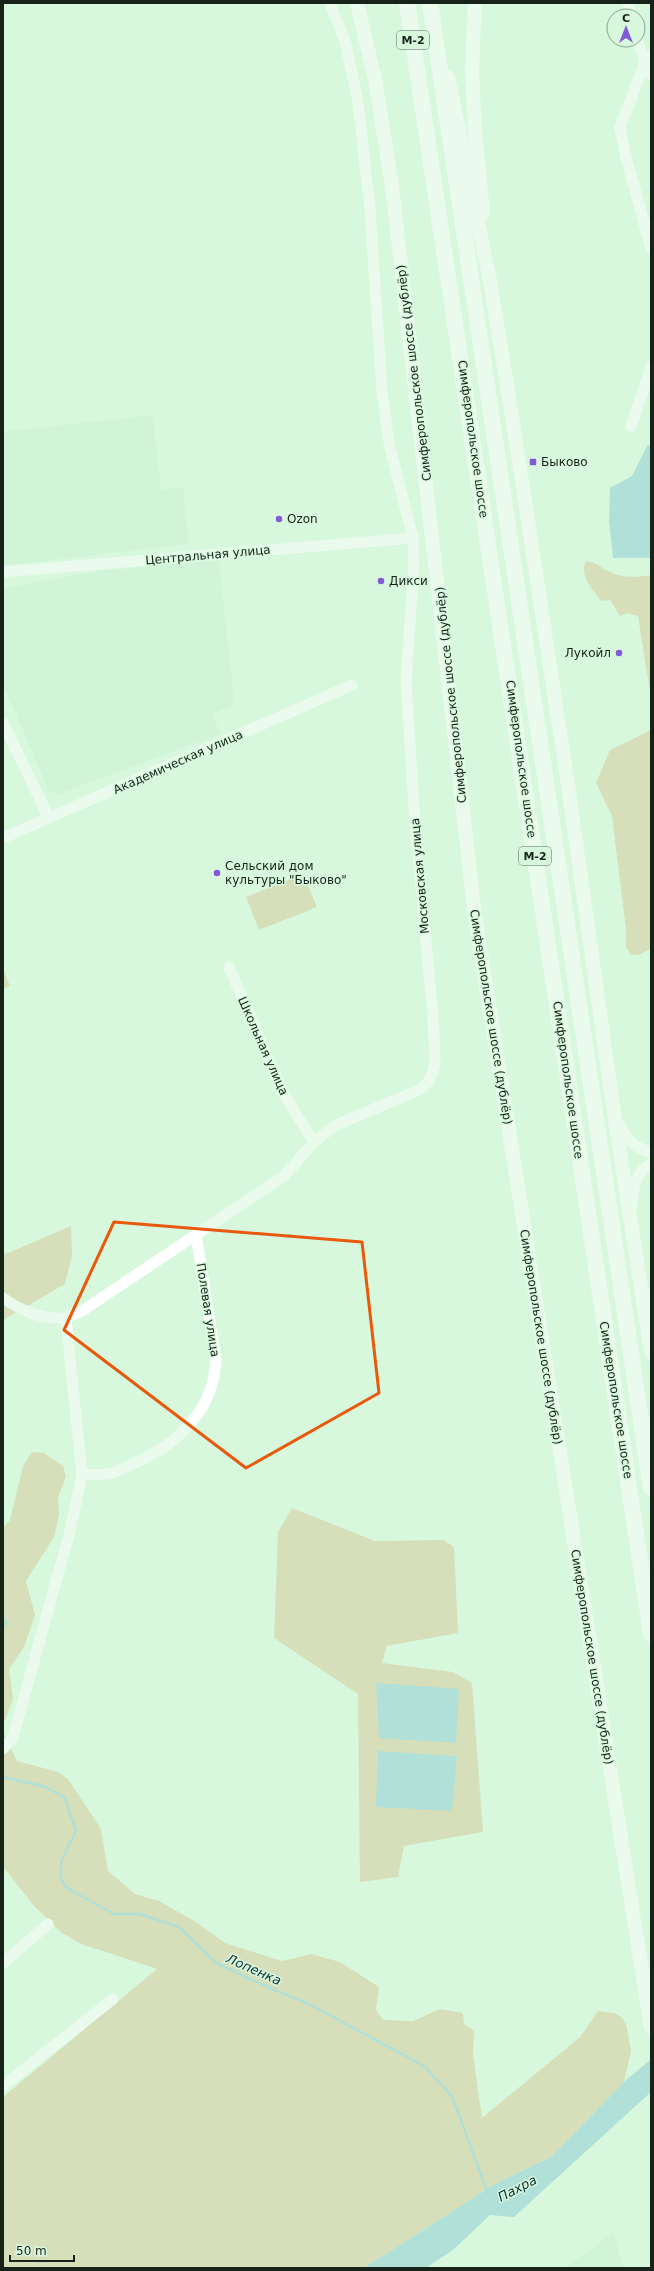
<svg xmlns="http://www.w3.org/2000/svg" width="654" height="2271" viewBox="0 0 654 2271" font-family="'DejaVu Sans',sans-serif">
<style>
.built{fill:#c8efd0}
.green{fill:#d2c28f}
.water{fill:#7ec4cf}
.lines{fill:none;stroke-linecap:round;stroke-linejoin:round}
.stream{stroke:#7ec4cf;stroke-width:2.5}
.minor{stroke:#fff;stroke-width:11}
.major{stroke:#fff;stroke-width:14}
.highway{stroke:#fff;stroke-width:16}
.marked{fill:none;stroke:#e8590c;stroke-width:3;stroke-linejoin:round}
.poi-dot{fill:#835ad4;stroke:#d8f8de;stroke-width:1.5}
.labels{text-anchor:middle;stroke-width:3;stroke-linejoin:round;paint-order:stroke}
.shield{fill:#d8f8de;stroke:#516254;stroke-width:1}
.shield-label{font-size:11px;font-weight:bold;fill:#172219}
.street-label{font-size:12px;fill:#172219;stroke:#d8f8de}
.poi-label{font-size:12px;fill:#172219;stroke:#d8f8de;text-anchor:start}
.water-label{font-size:13px;font-style:italic;fill:#0f3237;stroke:#d8f8de}
</style>
<rect width="100%" height="100%" fill="#d8f8de"/>
<path class="built" d="M 153,415 L 161,490 L 183,487 L 189,544 L 3,566 L 3,432 Z
M 219,560 L 234,699 L 232,706 L 212,714 L 221,734 L 58,794 L 49,791 L 3,685 L 3,588 L 99,571 Z
M 614,2232 L 623,2268 L 566,2268 Z"/>
<path class="green" d="M 586,561 C 595,562 600,567 608,571 C 623,579 636,577 651,575 L 651,698 L 638,616 L 628,613 L 620,616 L 610,600 L 601,601 C 592,588 579,577 586,561 Z
M 651,730 L 650,949 L 641,954 L 631,955 L 626,947 L 626,929 L 612,816 L 596,783 L 610,750 Z
M 303,874 L 317,907 L 259,930 L 246,897 Z
M 3,969 L 10,986 L 3,989 Z
M 71,1226 L 72,1256 L 65,1284 L 3,1320 L 3,1255 Z
M 32,1452 L 44,1453 L 63,1466 L 66,1477 L 58,1497 L 59,1515 L 54,1537 L 26,1581 L 35,1615 L 24,1647 L 9,1669 L 13,1699 L 3,1725 L 3,1528 L 10,1520 L 23,1466 Z
M 292,1508 L 375,1541 L 443,1540 L 454,1547 L 458,1633 L 387,1646 L 382,1663 L 453,1672 L 472,1683 L 483,1832 L 404,1846 L 398,1877 L 360,1882 L 358,1694 L 274,1638 L 278,1532 Z
M 3,1732 L 17,1761 L 58,1772 L 68,1779 L 101,1829 L 108,1871 L 135,1894 L 159,1901 L 196,1922 L 225,1943 L 282,1961 L 311,1954 L 340,1962 L 379,1987 L 376,2010 L 383,2020 L 413,2021 L 440,2009 L 463,2013 L 464,2024 L 474,2031 L 473,2054 L 482,2118 L 580,2037 L 598,2011 L 615,2013 L 622,2018 L 626,2024 L 631,2051 L 624,2082 L 551,2157 L 495,2184 L 364,2268 L 3,2268 L 3,2097 L 157,1969 L 81,1944 L 62,1933 L 35,1907 L 3,1867 Z"/>
<path class="water" d="M 651,444 L 650,558 L 613,558 L 609,521 L 610,488 L 632,476 L 647,446 Z
M 376,1683 L 459,1689 L 456,1743 L 379,1738 Z
M 378,1751 L 457,1756 L 452,1811 L 376,1807 Z
M 651,2059 L 651,2092 L 514,2217 L 490,2215 L 453,2250 L 426,2268 L 364,2268 L 495,2184 L 551,2157 L 624,2082 Z"/>
<g class="lines">
<path class="stream" d="M 3,1616 L 6,1623 L 3,1629
M 3,1777 L 46,1787 L 65,1798 L 76,1831 L 61,1862 L 60,1877 L 67,1888 L 114,1914 L 140,1914 L 179,1927 L 216,1963 L 272,1989 L 309,2004 L 424,2066 L 452,2096 L 487,2191"/>
<path class="minor" d="M 628,3 L 632,16
M 637,40 L 651,75
M 651,56 L 645,62 L 620,128 L 626,157 L 651,248
M 631,426 L 651,367
M 3,572 L 413,538
M 3,723 L 49,818
M 3,838 L 352,685
M 229,967 L 283,1093 L 314,1142
M 618,1122 C 625,1137 634,1149 651,1152
M 632,1205 C 633,1189 635,1172 651,1164
M 3,1298 C 19,1310 44,1320 64,1318 C 70,1317 76,1313 82,1311 L 284,1176 L 314,1142 L 336,1125 L 419,1090 L 429,1081 L 433,1072 L 435,1061 L 433,1017 L 414,808 L 406,680 L 414,565 L 413,538 L 389,444 L 382,391 L 370,209 L 358,102 L 345,41 L 330,3
M 82,1475 C 91,1474 103,1475 112,1473 C 120,1471 127,1466 135,1463 C 179,1443 214,1410 216,1359 L 196,1235
M 3,1749 L 13,1737 L 70,1531 L 82,1475 L 66,1318
M 3,1963 L 48,1924
M 3,2086 L 113,1999"/>
<path class="major" d="M 357,3 L 375,79 L 392,186 L 475,916 L 651,2027
M 475,3 L 472,70 L 475,131 L 483,213
M 448,77 L 490,280 L 519,461 L 568,785 L 614,1113 L 651,1352"/>
<path class="highway" d="M 407,3 L 651,1634
M 430,3 L 651,1488"/>
</g>
<path d="M0 0H654V2271H0ZM 114,1222 L 362,1242 L 379,1393 L 246,1468 L 64,1330 Z" fill="#d8f8de" fill-opacity=".55" fill-rule="evenodd"/>
<path class="marked" d="M 114,1222 L 362,1242 L 379,1393 L 246,1468 L 64,1330 Z"/>
<g class="poi-dot">
<rect x="529" y="458" width="8" height="8" rx="2"/>
<circle cx="279" cy="519" r="4"/>
<circle cx="381" cy="581" r="4"/>
<circle cx="619" cy="653" r="4"/>
<circle cx="217" cy="873" r="4"/>
</g>
<g class="labels">
<g class="shield">
<rect x="397" y="31" width="32" height="18" rx="3"/>
<rect x="519" y="847" width="32" height="18" rx="3"/>
</g>
<g class="shield-label">
<text x="413" y="44">М-2</text>
<text x="535" y="860">М-2</text>
</g>
<g class="street-label">
<text transform="translate(414 373) rotate(-97)" y="4">Симферопольское шоссе (дублёр)</text>
<text transform="translate(473 439) rotate(82)" y="4">Симферопольское шоссе</text>
<text transform="translate(208 555) rotate(-5)" y="4">Центральная улица</text>
<text transform="translate(451 695) rotate(-96)" y="4">Симферопольское шоссе (дублёр)</text>
<text transform="translate(521 759) rotate(82)" y="4">Симферопольское шоссе</text>
<text transform="translate(178 762) rotate(-24)" y="4">Академическая улица</text>
<text transform="translate(420 876) rotate(-95)" y="4">Московская улица</text>
<text transform="translate(491 1017) rotate(81)" y="4">Симферопольское шоссе (дублёр)</text>
<text transform="translate(263 1046) rotate(66)" y="4">Школьная улица</text>
<text transform="translate(568 1080) rotate(82)" y="4">Симферопольское шоссе</text>
<text transform="translate(208 1310) rotate(81)" y="4">Полевая улица</text>
<text transform="translate(541 1337) rotate(81)" y="4">Симферопольское шоссе (дублёр)</text>
<text transform="translate(616 1400) rotate(81)" y="4">Симферопольское шоссе</text>
<text transform="translate(592 1657) rotate(81)" y="4">Симферопольское шоссе (дублёр)</text>
</g>
<g class="poi-label">
<text x="541" y="466">Быково</text>
<text x="287" y="523">Ozon</text>
<text x="389" y="585">Дикси</text>
<text x="611" y="657" text-anchor="end">Лукойл</text>
<text x="225" y="870">Сельский дом<tspan x="225" dy="14">культуры "Быково"</tspan></text>
</g>
<g class="water-label">
<text transform="translate(254 1969) rotate(24)" y="5">Лопенка</text>
<text transform="translate(517 2188) rotate(-27)" y="5">Пахра</text>
</g>
</g>
<rect width="654" height="2271" fill="none" stroke="#172219" stroke-width="8"/>
<g transform="translate(626 28)"><circle r="19" fill="#d8f8de" stroke="#8ba28f"/>
<path d="M0-3L7 15L0 10L-7 15Z" fill="#835ad4"/>
<text y="-6" font-size="11" font-weight="bold" text-anchor="middle" fill="#172219">С</text>
</g>
<path d="M10 2255v6h64v-6" fill="none" stroke="#172219" stroke-width="2"/>
<text x="16" y="2255" font-size="12" fill="#172219" stroke="#d8f8de" stroke-width="3" paint-order="stroke">50 m</text>
</svg>
